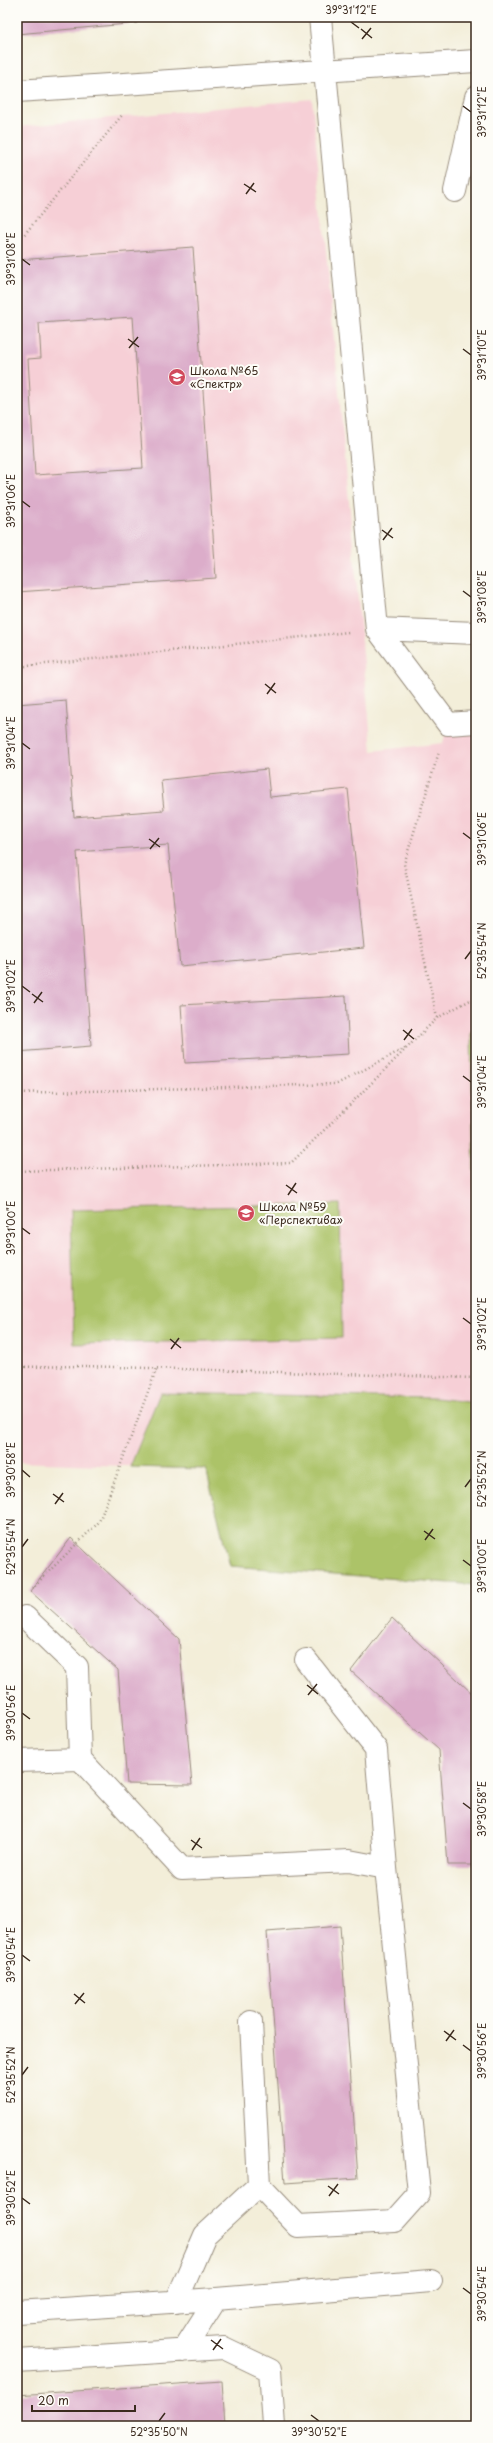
<svg xmlns="http://www.w3.org/2000/svg" width="493" height="2443" viewBox="0 0 493 2443" font-family="'Playpen Sans',sans-serif">
<style>
.built{fill:#f6cfd6}
.green{fill:#acc368;stroke:#747643}
.building{fill:#dcadca;fill-rule:evenodd}
.lines{fill:none;stroke-linecap:round;stroke-linejoin:round}
.minor-casing{stroke:#978c7c;stroke-width:24}
.path{stroke:#978c7c;stroke-width:2.5;stroke-dasharray:1 3;stroke-linecap:butt}
.minor{stroke:#fff;stroke-width:22}
.ticks{fill:none;stroke:#3b2a1e;stroke-width:1.5}
.labels{text-anchor:middle;stroke-width:4;stroke-linejoin:round;paint-order:stroke}
.poi-label{font-size:11px;fill:#3b2a1e;stroke:#fdfcf7;text-anchor:start}
.neatline{fill:none;stroke:#3b2a1e;stroke-width:1.5}
.ticks-label{font-size:10px;text-anchor:middle;fill:#3b2a1e}
</style>
<rect width="100%" height="100%" fill="#fdfcf7"/>
<filter id="ink" filterUnits="userSpaceOnUse"><feTurbulence type="fractalNoise" baseFrequency=".025" numOctaves="2"/><feDisplacementMap in="SourceGraphic" scale="8" xChannelSelector="R" yChannelSelector="G"/><feConvolveMatrix kernelMatrix="1 2 1 2 8 2 1 2 1" color-interpolation-filters="sRGB"/></filter>
<filter id="wash" filterUnits="userSpaceOnUse"><feTurbulence type="fractalNoise" baseFrequency=".012" numOctaves="4" result="noise"/><feDisplacementMap in="SourceGraphic" scale="16" xChannelSelector="R" yChannelSelector="G"/><feGaussianBlur stdDeviation="0.9" result="paint"/><feColorMatrix in="noise" values="0 0 0 0 0 0 0 0 0 0 0 0 0 0 0 0 0 1.4 0 .05"/><feComposite in="paint" operator="in"/></filter>
<g filter="url(#wash)">
<rect width="100%" height="100%" fill="#f3eed9"/>
<path class="built" d="M 312,99 L 372,751 L 443,743 L 448,724 L 476,712 L 476,1585 L 230,1566 L 206,1469 L 17,1462 L 17,127 Z"/>
<path class="green" d="M 476,1029 L 476,1273 L 471,1032 Z
M 340,1204 L 342,1338 L 74,1344 L 71,1210 Z
M 160,1393 L 435,1398 L 476,1403 L 476,1585 L 230,1566 L 206,1469 L 130,1467 Z"/>
<g id="blocks">
<path class="building" d="M 17,17 L 136,17 L 137,23 L 17,34 Z
M 193,247 L 216,578 L 17,592 L 17,260 ZM 133,317 L 143,468 L 35,475 L 28,359 L 41,358 L 39,323 Z
M 66,700 L 74,817 L 164,810 L 161,780 L 267,769 L 270,797 L 348,789 L 364,948 L 180,966 L 168,845 L 77,852 L 91,1046 L 17,1052 L 17,704 Z
M 346,996 L 349,1054 L 185,1063 L 181,1005 Z
M 71,1538 L 179,1639 L 192,1785 L 127,1784 L 118,1670 L 30,1591 Z
M 392,1618 L 476,1697 L 476,1865 L 448,1865 L 439,1750 L 351,1671 Z
M 340,1926 L 358,2178 L 285,2183 L 267,1932 Z
M 222,2381 L 225,2426 L 17,2426 L 17,2395 Z"/>
</g>
</g>
<g filter="url(#ink)">
<use href="#blocks" fill-opacity="0" stroke="#978c7c" stroke-width="1"/>
<g class="lines">
<g class="minor-casing">
<path id="minor" d="M 320,17 L 377,629 L 448,724 L 476,722
M 17,91 L 476,61
M 455,191 L 476,97
M 377,629 L 476,633
M 25,1617 L 77,1667 L 80,1759
M 306,1660 L 376,1749 L 386,1868
M 17,1761 L 80,1759 L 182,1869 L 349,1861 L 386,1868 L 419,2193 L 394,2221 L 298,2226 L 259,2185
M 176,2302 L 205,2235 L 259,2185 L 251,2022
M 17,2312 L 216,2299
M 183,2351 L 216,2299 L 431,2281
M 17,2361 L 224,2348 L 270,2370 L 274,2426"/>
</g>
<path class="path" d="M 17,236 L 24,235 L 123,114
M 17,667 L 349,632
M 437,1018 L 404,864 L 439,752
M 17,1093 L 337,1084 L 407,1047
M 17,1171 L 291,1163 L 437,1018 L 476,997
M 17,1367 L 82,1366 L 476,1378
M 32,1588 L 99,1522 L 157,1368"/>
<use href="#minor" class="minor"/>
</g>
</g>
<path class="ticks" d="M 351,22 L 359,28M 361,29 L 372,38M 362,39 L 371,28M 463,106 L 471,112M 244,184 L 256,192M 246,194 L 254,183M 22,259 L 30,265M 128,339 L 139,347M 129,348 L 138,337M 463,349 L 471,355M 22,501 L 30,507M 382,530 L 393,538M 383,540 L 392,528M 463,591 L 471,597M 265,684 L 276,693M 267,694 L 275,683M 22,743 L 30,749M 463,833 L 471,839M 149,839 L 160,847M 150,849 L 159,838M 465,959 L 471,951M 22,986 L 30,992M 32,994 L 43,1002M 34,1003 L 42,992M 403,1030 L 414,1039M 404,1040 L 412,1029M 463,1076 L 471,1082M 286,1185 L 297,1193M 288,1195 L 296,1183M 22,1228 L 30,1234M 463,1318 L 471,1324M 170,1339 L 181,1348M 171,1349 L 179,1338M 22,1470 L 30,1477M 465,1487 L 471,1479M 53,1494 L 64,1502M 55,1504 L 63,1493M 424,1531 L 435,1539M 425,1540 L 433,1529M 22,1547 L 28,1539M 463,1560 L 471,1566M 307,1685 L 318,1694M 308,1695 L 317,1684M 22,1713 L 30,1719M 463,1803 L 471,1809M 191,1840 L 202,1848M 192,1850 L 200,1838M 22,1955 L 30,1961M 74,1994 L 85,2003M 75,2004 L 84,1993M 444,2031 L 456,2040M 446,2041 L 454,2030M 463,2045 L 471,2051M 22,2075 L 28,2067M 328,2186 L 339,2194M 329,2196 L 338,2184M 22,2198 L 30,2204M 463,2288 L 471,2294M 211,2340 L 223,2349M 213,2350 L 221,2339M 311,2415 L 319,2421M 159,2421 L 165,2413"/>
<defs>
<g id="school-disc" transform="scale(0.9)"><circle r="9.5" fill="#d1495b" stroke="#fdfcf7"/><path d="M0-5L7-2L0 1L-7-2ZM-4 1L0 2.5L4 1V4Q0 6-4 4Z" fill="#fff"/></g>
</defs>
<g fill-rule="evenodd">
<use href="#school-disc" x="177" y="377"/>
<use href="#school-disc" x="246" y="1213"/>
</g>
<g class="labels">
<g class="poi-label">
<text x="190" y="375">Школа №65<tspan x="190" dy="13">«Спектр»</tspan></text>
<text x="259" y="1211">Школа №59<tspan x="259" dy="13">«Перспектива»</tspan></text>
</g>
</g>
<rect width="493" height="2443" fill="none" stroke="#fdfcf7" stroke-width="44"/>
<path d="M32 2405v6h103v-6" fill="none" stroke="#3b2a1e" stroke-width="2"/>
<text x="38" y="2405" font-size="12" fill="#3b2a1e" stroke="#fdfcf7" stroke-width="3" paint-order="stroke">20 m</text>
<rect x="22" y="22" width="449" height="2399" class="neatline"/>
<g class="ticks-label">
<text x="351" y="14">39°31'12"E</text>
<text transform="translate(482 112) rotate(-90)" y="4">39°31'12"E</text>
<text transform="translate(11 259) rotate(-90)" y="4">39°31'08"E</text>
<text transform="translate(482 355) rotate(-90)" y="4">39°31'10"E</text>
<text transform="translate(11 501) rotate(-90)" y="4">39°31'06"E</text>
<text transform="translate(482 597) rotate(-90)" y="4">39°31'08"E</text>
<text transform="translate(11 743) rotate(-90)" y="4">39°31'04"E</text>
<text transform="translate(482 839) rotate(-90)" y="4">39°31'06"E</text>
<text transform="translate(482 951) rotate(-90)" y="4">52°35'54"N</text>
<text transform="translate(11 986) rotate(-90)" y="4">39°31'02"E</text>
<text transform="translate(482 1082) rotate(-90)" y="4">39°31'04"E</text>
<text transform="translate(11 1228) rotate(-90)" y="4">39°31'00"E</text>
<text transform="translate(482 1324) rotate(-90)" y="4">39°31'02"E</text>
<text transform="translate(11 1470) rotate(-90)" y="4">39°30'58"E</text>
<text transform="translate(482 1479) rotate(-90)" y="4">52°35'52"N</text>
<text transform="translate(11 1547) rotate(-90)" y="4">52°35'54"N</text>
<text transform="translate(482 1566) rotate(-90)" y="4">39°31'00"E</text>
<text transform="translate(11 1713) rotate(-90)" y="4">39°30'56"E</text>
<text transform="translate(482 1809) rotate(-90)" y="4">39°30'58"E</text>
<text transform="translate(11 1955) rotate(-90)" y="4">39°30'54"E</text>
<text transform="translate(482 2051) rotate(-90)" y="4">39°30'56"E</text>
<text transform="translate(11 2075) rotate(-90)" y="4">52°35'52"N</text>
<text transform="translate(11 2198) rotate(-90)" y="4">39°30'52"E</text>
<text transform="translate(482 2294) rotate(-90)" y="4">39°30'54"E</text>
<text x="159" y="2436">52°35'50"N</text>
<text x="319" y="2436">39°30'52"E</text>
</g>
</svg>
